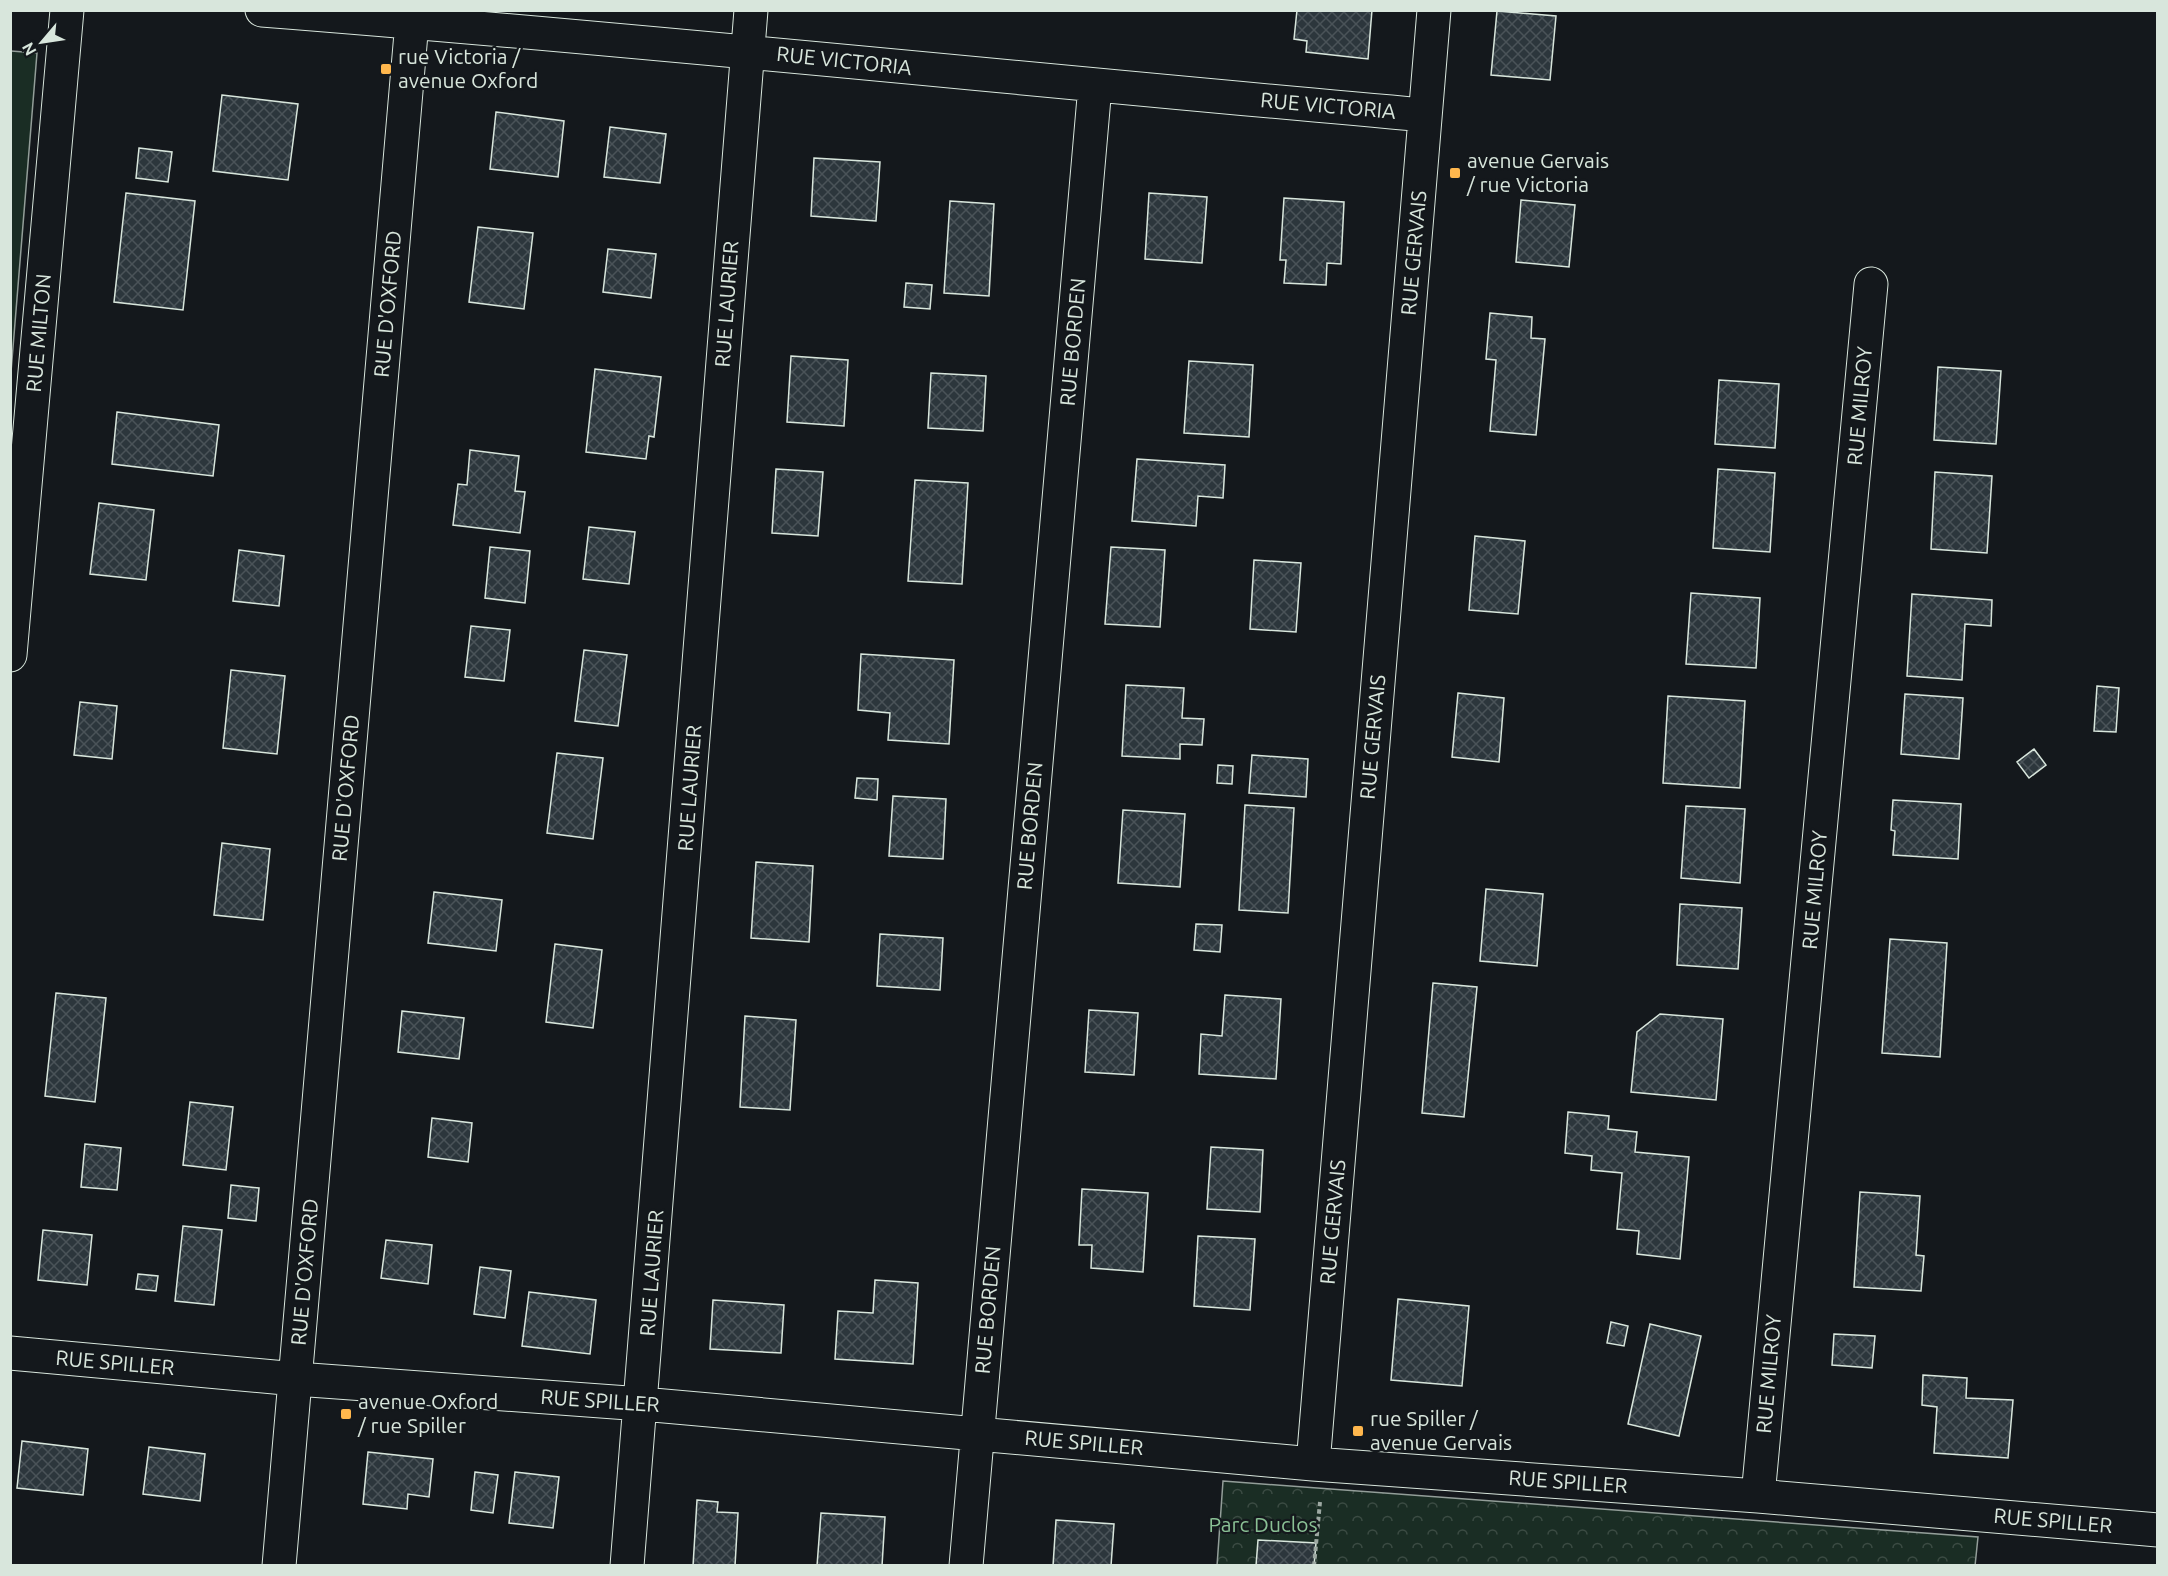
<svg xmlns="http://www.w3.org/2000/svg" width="2168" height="1576" viewBox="0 0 2168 1576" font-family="Ubuntu,sans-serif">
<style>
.grass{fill:#1a2d24;stroke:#939e99;stroke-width:1.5}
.park{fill:url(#park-crowns);stroke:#939e99;stroke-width:1.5}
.building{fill:url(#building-cross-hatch);stroke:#d8e6dc;stroke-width:1.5}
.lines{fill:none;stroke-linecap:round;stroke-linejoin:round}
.minor-casing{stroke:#d8e6dc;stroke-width:35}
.path{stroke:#9da8a2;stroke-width:4;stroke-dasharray:4.5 3;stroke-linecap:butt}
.minor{stroke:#14181c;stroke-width:33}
.poi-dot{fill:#ffb74d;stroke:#14181c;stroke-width:2}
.labels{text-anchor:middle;stroke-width:4.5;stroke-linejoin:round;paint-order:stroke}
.poi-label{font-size:21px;fill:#d8e6dc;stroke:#14181c;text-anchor:start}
.street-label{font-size:21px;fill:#d8e6dc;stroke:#14181c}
.park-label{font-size:21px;fill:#8ac095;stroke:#14181c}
</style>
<defs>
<pattern id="park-crowns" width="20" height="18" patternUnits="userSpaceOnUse" patternTransform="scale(1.5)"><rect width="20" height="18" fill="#1a2d24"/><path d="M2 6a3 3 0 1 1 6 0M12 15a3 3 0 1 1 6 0" fill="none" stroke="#3b4b43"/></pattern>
<pattern id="building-cross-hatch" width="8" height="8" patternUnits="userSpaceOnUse" patternTransform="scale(1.5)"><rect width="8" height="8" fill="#2c363c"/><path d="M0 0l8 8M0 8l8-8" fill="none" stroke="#4a5358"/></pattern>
</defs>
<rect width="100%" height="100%" fill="#14181c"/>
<path class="grass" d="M 11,51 L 37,53 L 11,372 L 10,51 Z"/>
<path class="park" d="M 1223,1481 L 1978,1537 L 1975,1566 L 1217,1566 Z"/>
<path class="building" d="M 1297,10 L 1372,10 L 1368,59 L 1306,52 L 1307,41 L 1294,39 Z
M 1497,11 L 1556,16 L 1550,80 L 1491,75 Z
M 222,95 L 298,104 L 288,180 L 213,171 Z
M 496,112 L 564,121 L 558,177 L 490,169 Z
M 610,127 L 666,134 L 660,183 L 604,177 Z
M 139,148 L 172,152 L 168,182 L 136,178 Z
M 814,158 L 880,162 L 876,221 L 811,216 Z
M 126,193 L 195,201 L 183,310 L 114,302 Z
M 1149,193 L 1207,197 L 1202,263 L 1145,259 Z
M 1284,198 L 1344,202 L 1341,264 L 1327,263 L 1326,285 L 1284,283 L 1286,260 L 1280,260 Z
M 1521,200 L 1575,205 L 1569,267 L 1516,262 Z
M 950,201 L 994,204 L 989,296 L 944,293 Z
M 478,227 L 533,233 L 524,309 L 469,302 Z
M 608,249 L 656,254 L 651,298 L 603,292 Z
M 906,283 L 932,285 L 930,309 L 904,307 Z
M 1490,313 L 1532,317 L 1531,338 L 1545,339 L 1536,435 L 1490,431 L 1496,360 L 1486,359 Z
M 791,356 L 848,360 L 844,426 L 787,422 Z
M 1189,361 L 1253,365 L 1249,437 L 1184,433 Z
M 1938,367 L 2001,371 L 1996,444 L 1934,440 Z
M 595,369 L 661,377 L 654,437 L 649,436 L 646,459 L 586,452 Z
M 931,373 L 986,376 L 983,431 L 928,428 Z
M 1719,380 L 1779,384 L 1775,448 L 1715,444 Z
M 117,412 L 219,425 L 213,476 L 112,464 Z
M 470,450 L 519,456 L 515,491 L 525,492 L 520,533 L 453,525 L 458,484 L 467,485 Z
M 1137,459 L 1225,465 L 1223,498 L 1198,496 L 1196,526 L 1132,521 Z
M 776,469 L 823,472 L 818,536 L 772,533 Z
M 1718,469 L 1775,473 L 1770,552 L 1713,548 Z
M 1935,472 L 1992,476 L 1987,553 L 1931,549 Z
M 915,480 L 968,483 L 962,584 L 908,581 Z
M 99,503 L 154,510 L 146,580 L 90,574 Z
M 589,527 L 635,532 L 629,584 L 583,579 Z
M 1475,536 L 1525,541 L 1518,614 L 1469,610 Z
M 490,547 L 530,551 L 525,603 L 485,598 Z
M 1111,547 L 1165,550 L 1160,627 L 1105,624 Z
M 239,550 L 284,556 L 279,606 L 233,601 Z
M 1254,560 L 1301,563 L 1296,632 L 1250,629 Z
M 1691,593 L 1760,598 L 1756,668 L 1686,664 Z
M 1912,594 L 1992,600 L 1991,626 L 1965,624 L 1962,680 L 1907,676 Z
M 471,626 L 510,630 L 504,681 L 465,677 Z
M 584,650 L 627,655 L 618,726 L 575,721 Z
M 861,654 L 954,660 L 949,744 L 888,740 L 890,713 L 858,710 Z
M 231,670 L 285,676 L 277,754 L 223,748 Z
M 1126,685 L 1184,688 L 1182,718 L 1204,719 L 1202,745 L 1180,744 L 1180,759 L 1122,756 Z
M 2097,686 L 2119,688 L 2116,732 L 2094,731 Z
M 1458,693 L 1504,698 L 1499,762 L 1452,757 Z
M 1905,694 L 1963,698 L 1959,759 L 1901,754 Z
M 1668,696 L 1745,701 L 1740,788 L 1663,783 Z
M 80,702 L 117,706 L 112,759 L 74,755 Z
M 2034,749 L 2046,765 L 2029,778 L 2017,762 Z
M 557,753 L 603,758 L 593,839 L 547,833 Z
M 1252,755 L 1308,759 L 1306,797 L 1249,793 Z
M 1218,765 L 1233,766 L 1232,784 L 1217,783 Z
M 857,778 L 878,779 L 877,800 L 855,798 Z
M 893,796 L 946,799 L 943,859 L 889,856 Z
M 1893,800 L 1961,804 L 1958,859 L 1893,855 L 1895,831 L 1891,830 Z
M 1245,805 L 1294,808 L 1288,913 L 1239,910 Z
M 1686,806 L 1745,809 L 1740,883 L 1681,878 Z
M 1123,810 L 1185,814 L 1180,887 L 1118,883 Z
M 222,843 L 270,849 L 263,920 L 214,915 Z
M 756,862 L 813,866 L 809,942 L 751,938 Z
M 1486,889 L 1543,894 L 1537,966 L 1480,961 Z
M 434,892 L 502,900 L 496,951 L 428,943 Z
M 1680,904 L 1742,908 L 1738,969 L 1677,965 Z
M 1196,924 L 1222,925 L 1220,952 L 1194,950 Z
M 880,934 L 943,938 L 940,990 L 877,986 Z
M 1890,939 L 1947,943 L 1940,1057 L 1882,1053 Z
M 555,944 L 602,950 L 593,1028 L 546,1022 Z
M 1433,983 L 1477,987 L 1464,1117 L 1422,1113 Z
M 56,993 L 106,998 L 95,1102 L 45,1096 Z
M 1225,995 L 1281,999 L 1276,1079 L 1199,1074 L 1201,1034 L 1222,1036 Z
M 1089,1010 L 1138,1013 L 1134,1075 L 1085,1072 Z
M 402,1011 L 464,1018 L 459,1059 L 398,1052 Z
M 1660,1014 L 1723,1019 L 1716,1100 L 1631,1092 L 1637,1032 Z
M 745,1016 L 796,1020 L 790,1110 L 740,1107 Z
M 190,1102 L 233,1107 L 226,1170 L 183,1165 Z
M 1568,1112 L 1609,1116 L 1608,1129 L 1637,1132 L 1635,1152 L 1689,1157 L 1680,1259 L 1637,1254 L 1639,1231 L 1617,1229 L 1622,1173 L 1591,1170 L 1592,1156 L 1565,1153 Z
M 432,1118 L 472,1123 L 468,1162 L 428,1157 Z
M 85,1144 L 121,1148 L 117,1190 L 81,1187 Z
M 1211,1147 L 1263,1150 L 1260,1212 L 1207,1209 Z
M 231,1185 L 259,1188 L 256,1221 L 228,1218 Z
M 1082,1189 L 1148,1193 L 1143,1272 L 1091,1268 L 1092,1245 L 1079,1245 Z
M 1860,1192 L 1920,1196 L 1916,1255 L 1924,1256 L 1921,1291 L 1854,1287 Z
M 183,1226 L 222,1230 L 214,1305 L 175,1301 Z
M 43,1230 L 92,1235 L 87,1285 L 38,1280 Z
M 1198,1236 L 1255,1239 L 1250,1310 L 1194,1306 Z
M 386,1240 L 432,1245 L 428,1284 L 381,1278 Z
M 480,1267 L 511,1271 L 505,1318 L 474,1314 Z
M 138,1274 L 158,1276 L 156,1291 L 136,1289 Z
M 875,1280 L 918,1283 L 913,1364 L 835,1359 L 838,1311 L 873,1313 Z
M 529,1292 L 596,1300 L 590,1354 L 522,1346 Z
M 1398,1299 L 1469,1306 L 1462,1386 L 1391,1380 Z
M 713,1300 L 784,1305 L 781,1353 L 710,1349 Z
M 1611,1322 L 1628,1326 L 1624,1346 L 1607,1343 Z
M 1650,1324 L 1701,1336 L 1679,1436 L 1628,1424 Z
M 1834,1334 L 1875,1336 L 1872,1368 L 1832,1365 Z
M 1923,1375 L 1967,1378 L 1966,1398 L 2013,1400 L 2008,1458 L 1934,1453 L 1937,1407 L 1922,1405 Z
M 22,1441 L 88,1449 L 83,1495 L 17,1488 Z
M 149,1447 L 205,1454 L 200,1501 L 143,1494 Z
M 368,1452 L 433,1459 L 429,1497 L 408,1494 L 407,1509 L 363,1504 Z
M 475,1472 L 498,1475 L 493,1513 L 471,1510 Z
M 515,1472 L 559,1477 L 553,1528 L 509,1523 Z
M 697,1500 L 718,1502 L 717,1512 L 738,1513 L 735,1566 L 693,1566 Z
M 821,1513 L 885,1517 L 882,1566 L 817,1566 Z
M 1056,1520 L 1114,1524 L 1111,1566 L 1053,1566 Z
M 1258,1540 L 1316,1543 L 1314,1566 L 1256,1566 Z"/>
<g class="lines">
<g class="minor-casing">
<path id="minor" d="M 262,10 C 650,40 1037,81 1425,115
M 10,655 L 67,10
M 10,1353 L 296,1379 L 642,1404 L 1313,1464 L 1758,1496 L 2158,1530
M 1313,1464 L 1434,10
M 1758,1496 L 1871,284
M 279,1566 L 413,10
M 627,1566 L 751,10
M 966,1566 L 1095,86"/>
</g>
<path class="path" d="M 1314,1566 L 1320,1502"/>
<use href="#minor" class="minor"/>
</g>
<g class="poi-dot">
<rect x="380" y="63" width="12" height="12" rx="3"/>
<rect x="1449" y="167" width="12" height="12" rx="3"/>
<rect x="340" y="1408" width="12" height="12" rx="3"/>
<rect x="1352" y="1425" width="12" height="12" rx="3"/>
</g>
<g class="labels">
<g class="poi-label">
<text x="398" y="64">rue Victoria /<tspan x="398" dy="24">avenue Oxford</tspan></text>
<text x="1467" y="168">avenue Gervais<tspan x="1467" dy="24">/ rue Victoria</tspan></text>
<text x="358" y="1409">avenue Oxford<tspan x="358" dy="24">/ rue Spiller</tspan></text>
<text x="1370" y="1426">rue Spiller /<tspan x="1370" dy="24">avenue Gervais</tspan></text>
</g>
<g class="street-label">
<text transform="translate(844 61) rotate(6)" y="7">RUE VICTORIA</text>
<text transform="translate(1328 106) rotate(5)" y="7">RUE VICTORIA</text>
<text transform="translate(1414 253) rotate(-85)" y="7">RUE GERVAIS</text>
<text transform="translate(388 304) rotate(-85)" y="7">RUE D'OXFORD</text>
<text transform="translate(727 304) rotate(-86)" y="7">RUE LAURIER</text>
<text transform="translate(39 333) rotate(-85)" y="7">RUE MILTON</text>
<text transform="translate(1073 342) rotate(-85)" y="7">RUE BORDEN</text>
<text transform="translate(1860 406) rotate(-85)" y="7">RUE MILROY</text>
<text transform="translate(1373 737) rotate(-85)" y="7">RUE GERVAIS</text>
<text transform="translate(346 788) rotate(-85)" y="7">RUE D'OXFORD</text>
<text transform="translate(690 788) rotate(-86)" y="7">RUE LAURIER</text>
<text transform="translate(1030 826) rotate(-85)" y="7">RUE BORDEN</text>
<text transform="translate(1815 890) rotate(-85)" y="7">RUE MILROY</text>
<text transform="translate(1333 1222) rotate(-85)" y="7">RUE GERVAIS</text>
<text transform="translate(305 1272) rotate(-85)" y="7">RUE D'OXFORD</text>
<text transform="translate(652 1273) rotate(-86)" y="7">RUE LAURIER</text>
<text transform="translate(988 1310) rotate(-85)" y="7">RUE BORDEN</text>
<text transform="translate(115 1363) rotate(5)" y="7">RUE SPILLER</text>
<text transform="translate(1769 1374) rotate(-85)" y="7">RUE MILROY</text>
<text transform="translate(600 1401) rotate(4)" y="7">RUE SPILLER</text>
<text transform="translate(1084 1443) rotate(5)" y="7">RUE SPILLER</text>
<text transform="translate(1568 1482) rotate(4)" y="7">RUE SPILLER</text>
<text transform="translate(2053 1521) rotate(5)" y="7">RUE SPILLER</text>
</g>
<g class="park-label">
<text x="1263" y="1532">Parc Duclos</text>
</g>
</g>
<rect width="2168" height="1576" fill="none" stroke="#d8e6dc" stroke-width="24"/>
<g transform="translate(42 42) rotate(241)" stroke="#14181c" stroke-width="4.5" paint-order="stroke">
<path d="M0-4.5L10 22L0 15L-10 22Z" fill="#d8e6dc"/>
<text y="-9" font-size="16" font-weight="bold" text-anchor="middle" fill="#d8e6dc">N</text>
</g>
</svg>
